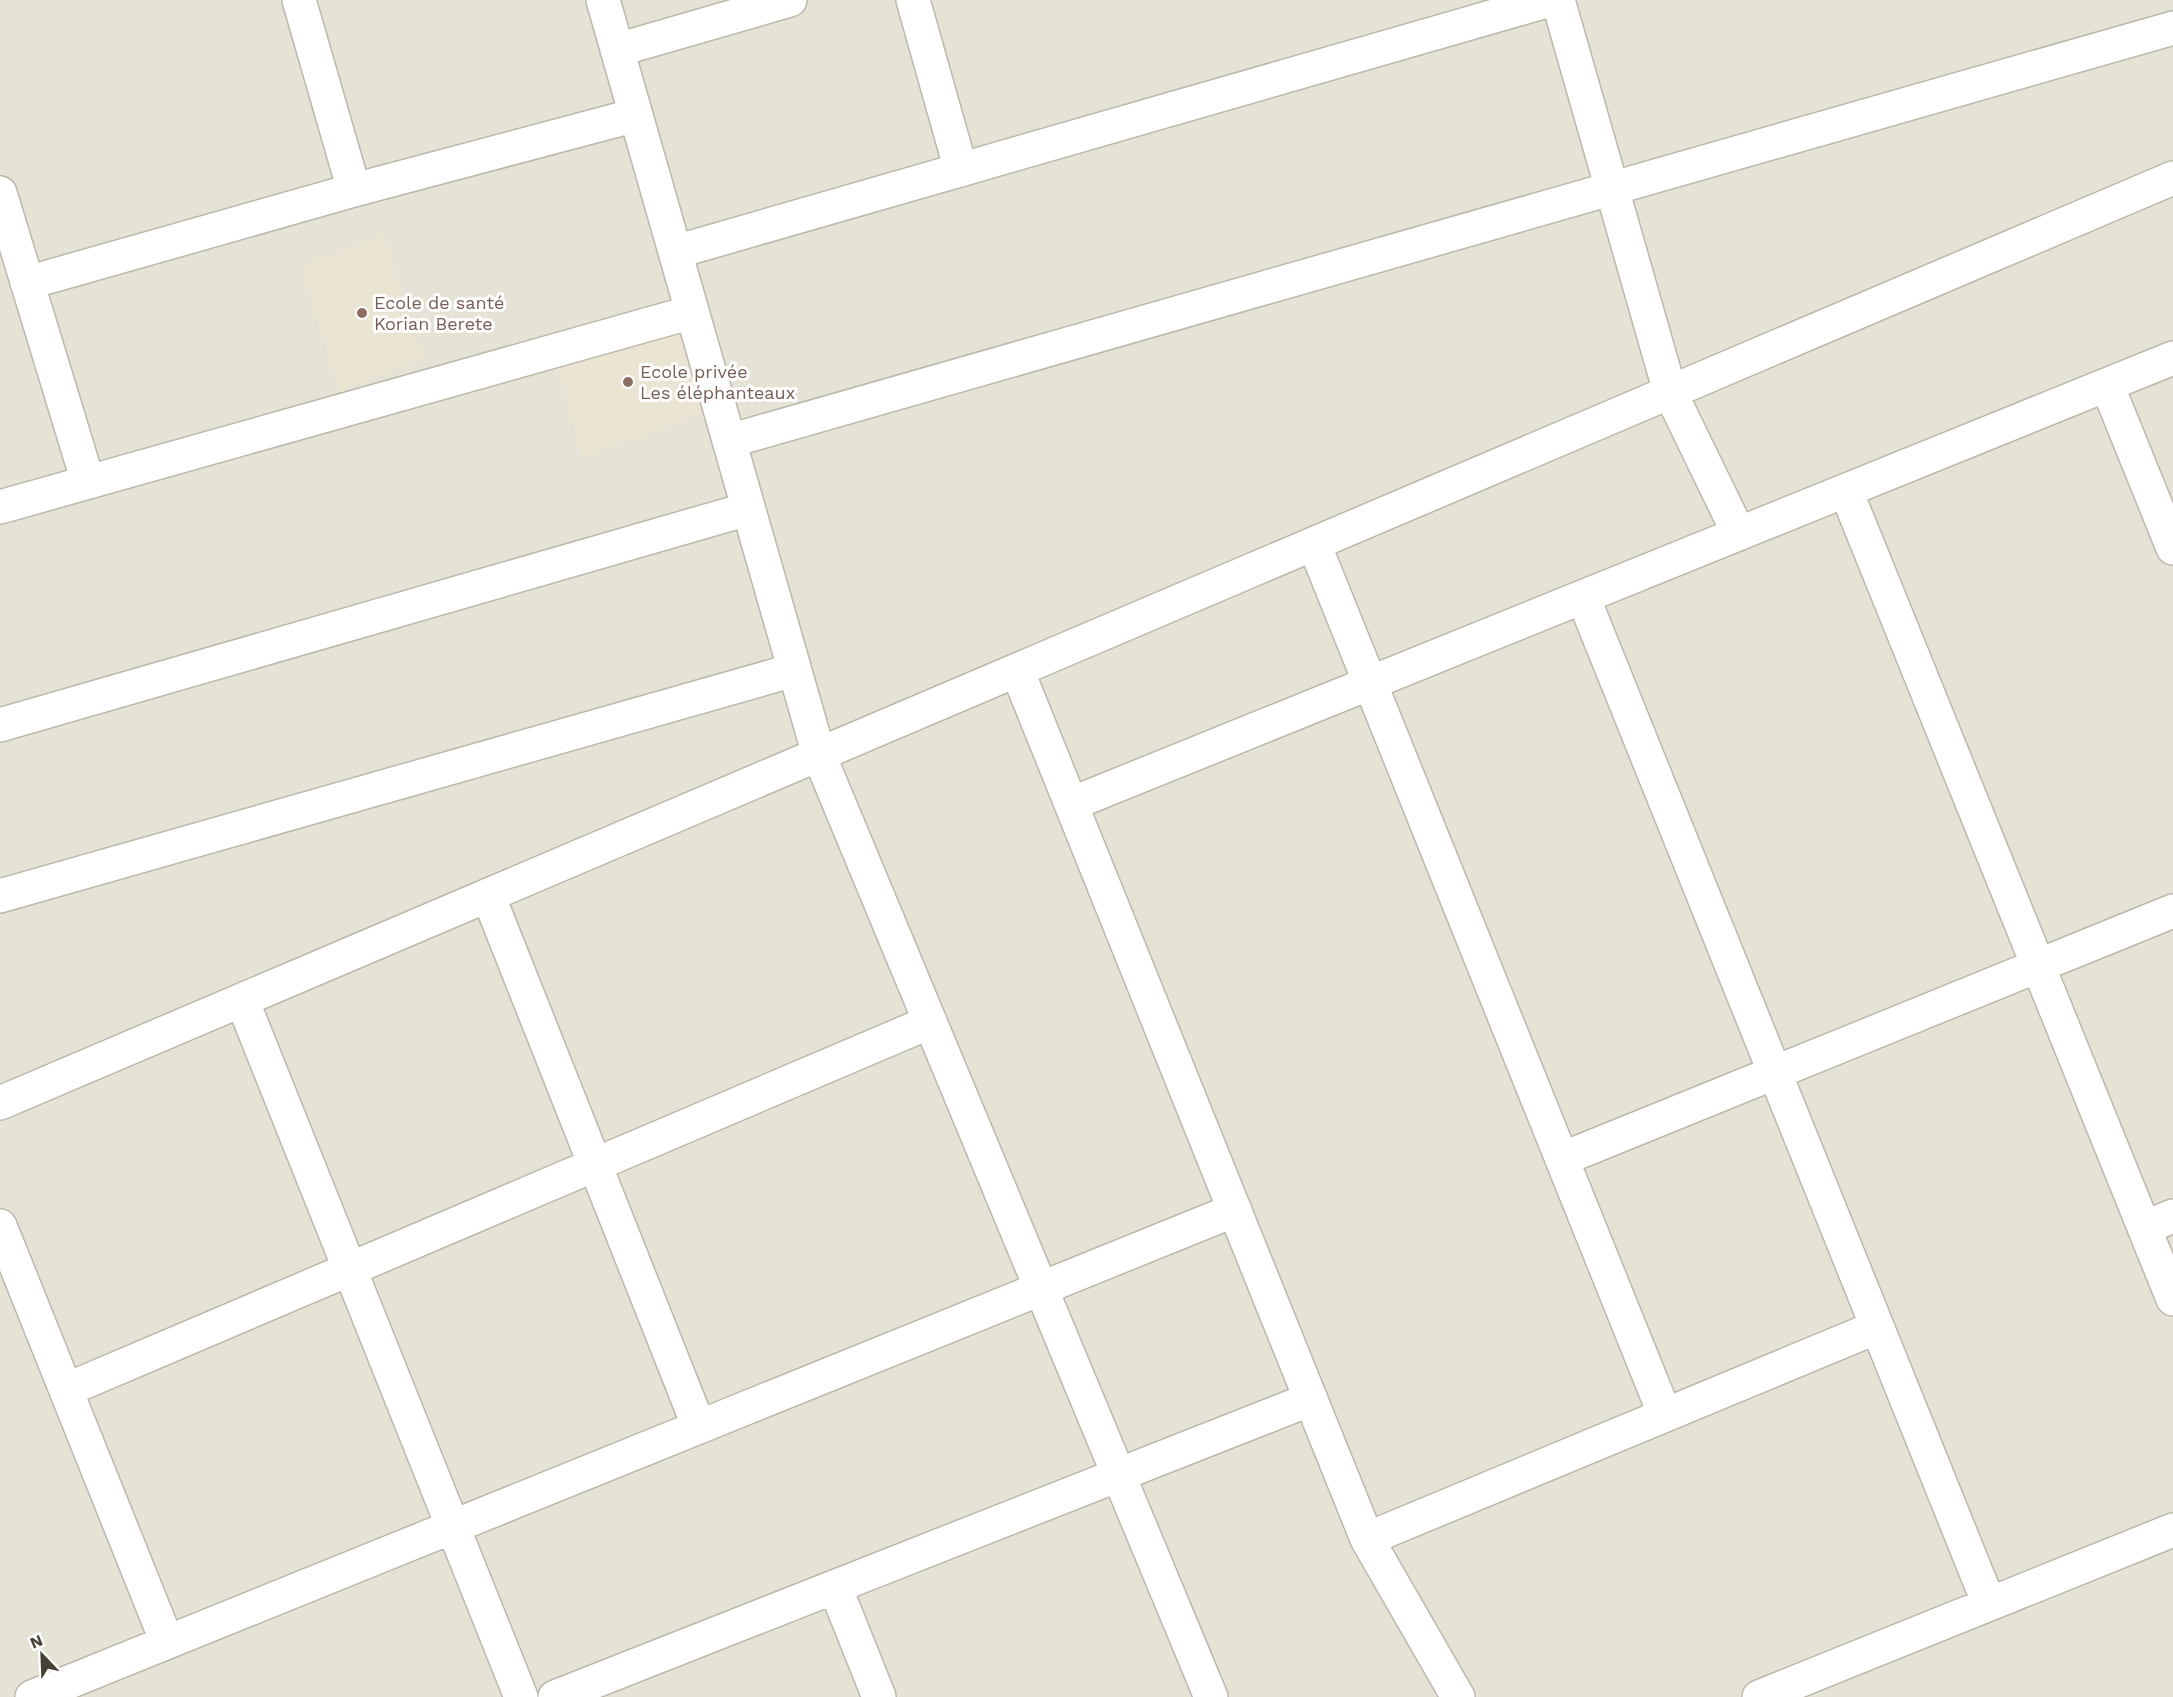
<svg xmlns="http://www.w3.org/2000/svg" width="2173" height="1697" viewBox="0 0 2173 1697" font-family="'Work Sans',sans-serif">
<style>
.residential{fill:#e5e2d6}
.education{fill:#eae5d3}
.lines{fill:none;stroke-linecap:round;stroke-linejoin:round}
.minor-casing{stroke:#bcb8ab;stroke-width:36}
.minor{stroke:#fff;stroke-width:33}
.education-dot{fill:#8d6e63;stroke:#fff;stroke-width:2}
.labels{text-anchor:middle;stroke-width:6;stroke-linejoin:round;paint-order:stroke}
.education-label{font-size:18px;fill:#785e54;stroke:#fff;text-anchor:start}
</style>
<rect width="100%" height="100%" fill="#f2f0e8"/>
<path class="residential" d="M 0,0 L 2173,0 L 2173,1697 L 0,1697 Z"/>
<path class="education" d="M 383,234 L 423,359 L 340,392 L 301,267 Z
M 672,309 L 703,414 L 582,457 L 554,351 Z"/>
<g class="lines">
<g class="minor-casing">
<path id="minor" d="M 299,0 L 354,190
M 603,0 L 819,755 L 1211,1697
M 913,0 L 961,170
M 1558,0 L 1670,392 L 1739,534
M 617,50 L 790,0
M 0,193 L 88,482
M 675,252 L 1550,0
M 27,283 L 354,190 L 636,115
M 2107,385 L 2173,548
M 729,441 L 2173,28
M 1846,491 L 2173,1299
M 0,507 L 692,312
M 1314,544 L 1665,1415
M 1583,597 L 1989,1604
M 1017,670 L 1367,1539 L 1458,1697
M 0,725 L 748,509
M 1071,804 L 2173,358
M 488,895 L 699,1427
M 0,896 L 794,670
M 242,1000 L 521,1697
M 0,1103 L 2173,178
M 1562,1159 L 2173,911
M 0,1226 L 167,1642
M 2144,1228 L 2173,1216
M 66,1390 L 930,1022
M 1367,1539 L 1877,1327
M 835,1587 L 879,1697
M 32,1697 L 1235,1210
M 555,1697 L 1311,1399
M 1759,1697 L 2173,1530"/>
</g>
<use href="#minor" class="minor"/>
</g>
<g class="education-dot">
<circle cx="362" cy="313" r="6"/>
<circle cx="628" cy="382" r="6"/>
</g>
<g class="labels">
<g class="education-label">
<text x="374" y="309">Ecole de santé<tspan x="374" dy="21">Korian Berete</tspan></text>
<text x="640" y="378">Ecole privée<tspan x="640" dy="21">Les éléphanteaux</tspan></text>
</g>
</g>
<g transform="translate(42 1655) rotate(337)" stroke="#ffffff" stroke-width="4.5" paint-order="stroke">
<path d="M0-4.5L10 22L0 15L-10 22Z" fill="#454137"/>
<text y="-9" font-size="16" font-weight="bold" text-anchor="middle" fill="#454137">N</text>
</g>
</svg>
